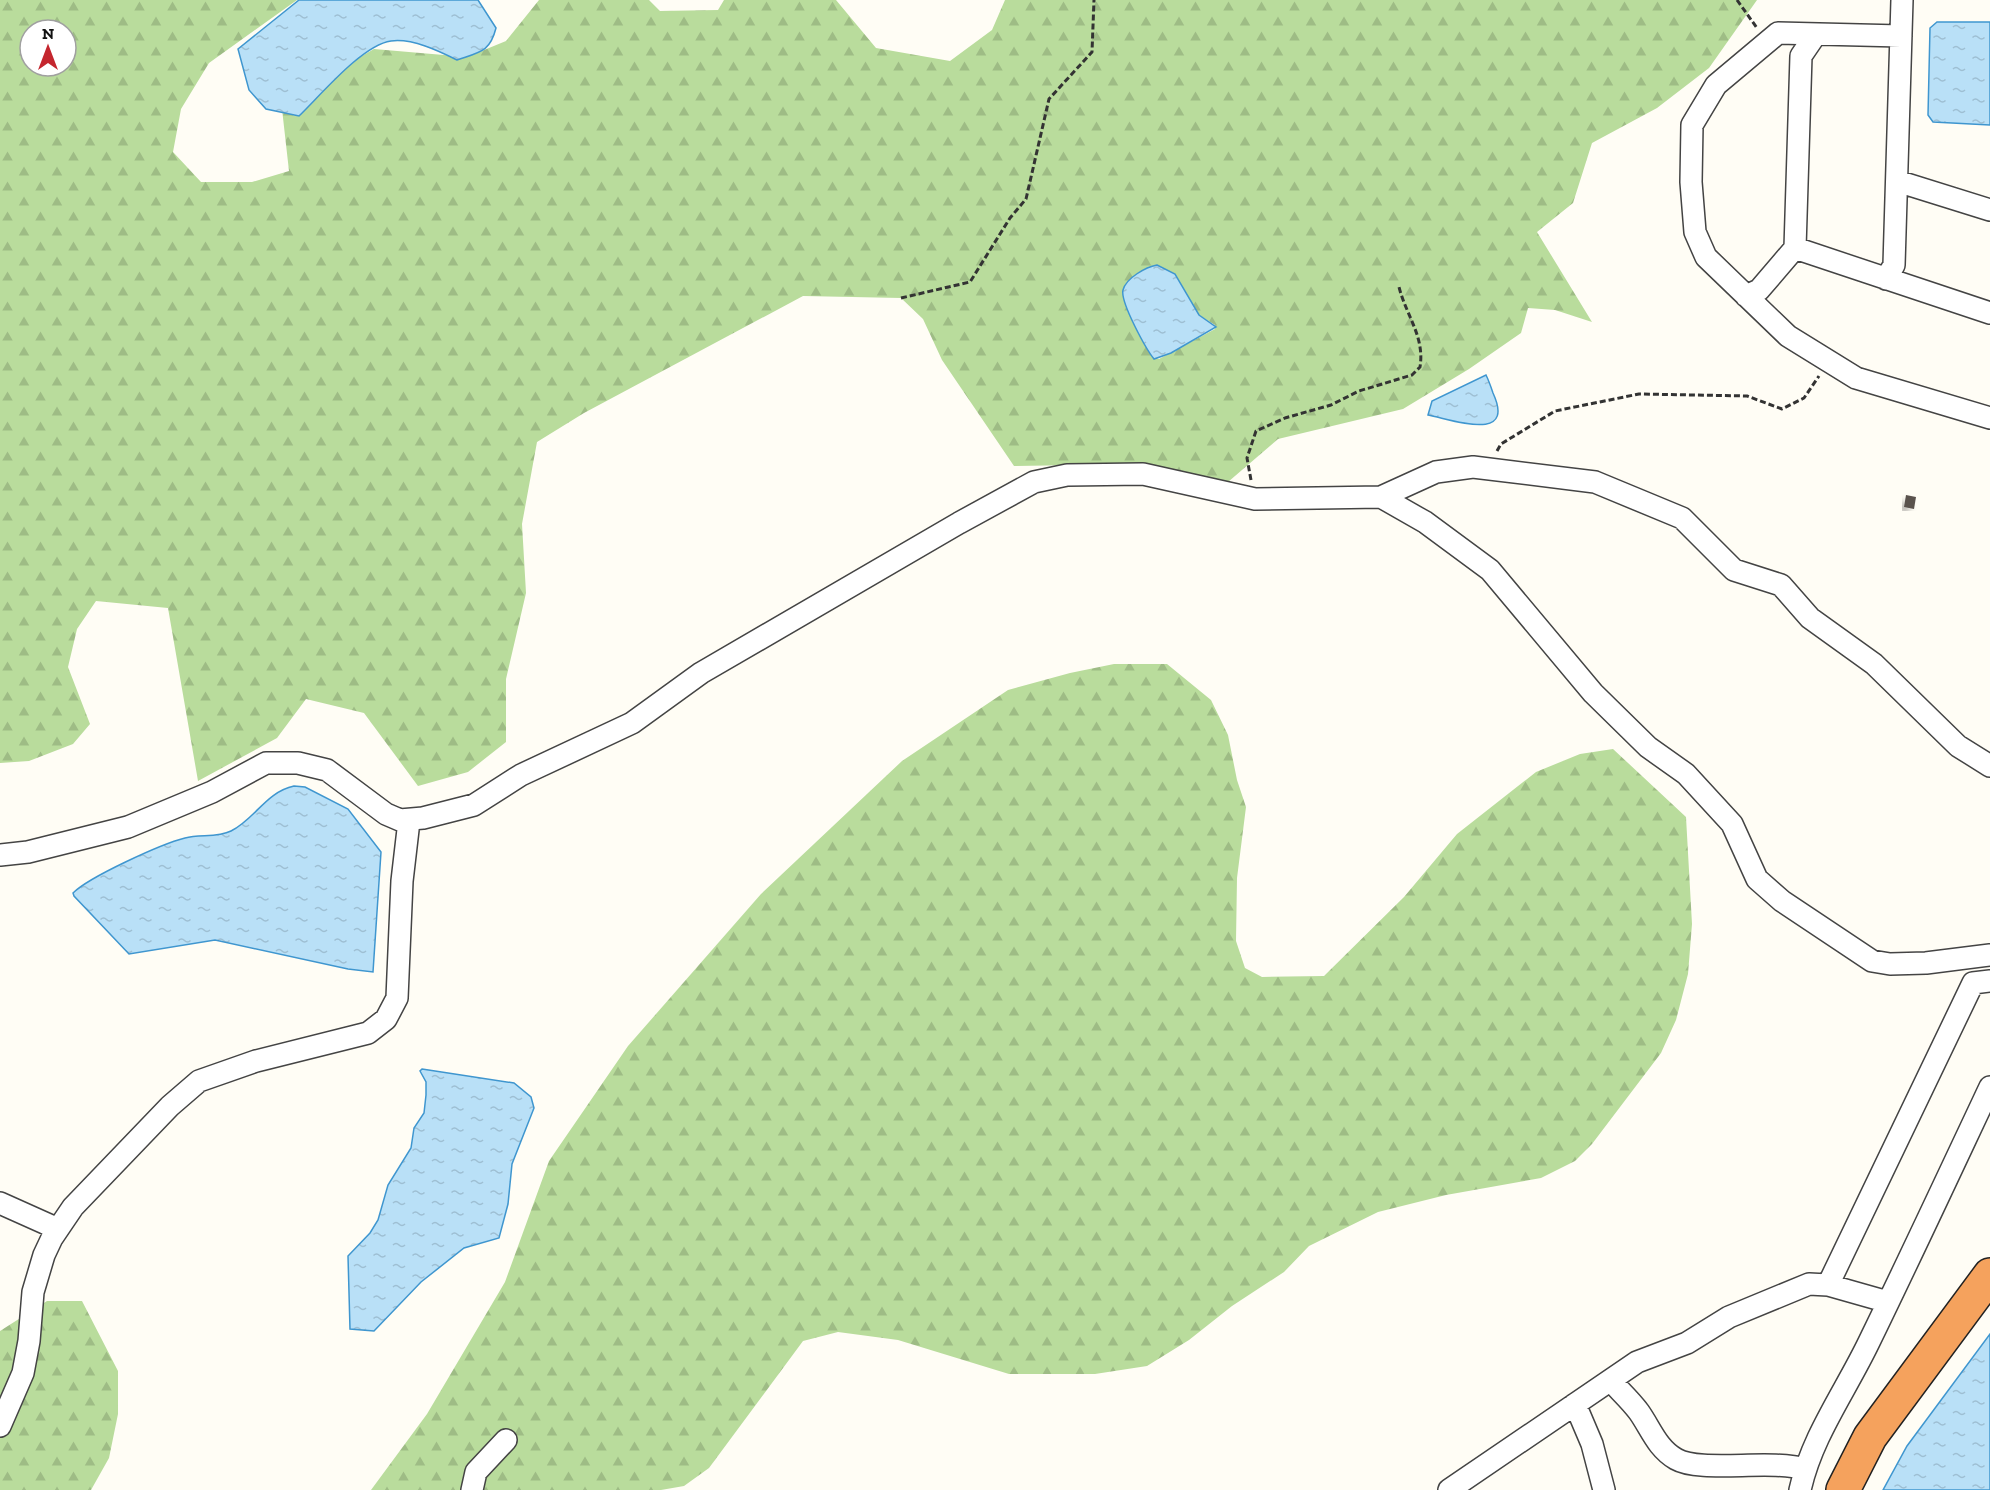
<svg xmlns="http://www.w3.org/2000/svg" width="1990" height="1490" viewBox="0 0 1990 1490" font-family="'Zilla Slab',serif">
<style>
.forest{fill:url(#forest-firs);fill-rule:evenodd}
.water{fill:url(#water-ripples);stroke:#3f96cf;stroke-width:1.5}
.building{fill:#5a524d;filter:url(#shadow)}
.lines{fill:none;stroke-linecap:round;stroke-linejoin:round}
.street-casing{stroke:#444;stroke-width:24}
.highway-casing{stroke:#222;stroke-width:36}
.path{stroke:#333;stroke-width:3;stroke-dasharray:6 3;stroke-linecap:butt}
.street{stroke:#fff;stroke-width:21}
.highway{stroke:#f5a25d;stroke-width:33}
</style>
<defs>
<pattern id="forest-firs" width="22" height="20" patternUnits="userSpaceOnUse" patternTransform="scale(1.5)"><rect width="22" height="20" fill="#b9dc9c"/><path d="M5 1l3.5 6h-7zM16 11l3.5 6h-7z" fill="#9ebc85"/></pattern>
<pattern id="water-ripples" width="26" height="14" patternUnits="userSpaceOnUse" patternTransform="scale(1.5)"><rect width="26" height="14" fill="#b9e0f7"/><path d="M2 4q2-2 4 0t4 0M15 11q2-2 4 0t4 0" fill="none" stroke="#9ebfd3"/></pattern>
<filter id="shadow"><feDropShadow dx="-5.5" dy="5.5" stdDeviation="3" flood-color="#0004"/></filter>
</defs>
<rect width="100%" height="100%" fill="#fffdf5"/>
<path class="forest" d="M 0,0 L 297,0 L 209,63 L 181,109 L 173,152 L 201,182 L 252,182 L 289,171 L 282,109 L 318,81 L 374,49 L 467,57 L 506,41 L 539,0 L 649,0 L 660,11 L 718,10 L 724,0 L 836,0 L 876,48 L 950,61 L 992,30 L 1005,0 L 1757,0 L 1709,68 L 1657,108 L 1592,143 L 1573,203 L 1537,232 L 1592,322 L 1555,310 L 1528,308 L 1521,333 L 1469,369 L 1403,409 L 1278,439 L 1228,482 L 1138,464 L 1014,466 L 942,360 L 923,319 L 901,298 L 803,296 L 584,413 L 537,442 L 522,524 L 526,593 L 506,679 L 506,742 L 468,772 L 418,786 L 364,713 L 306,699 L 277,738 L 198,781 L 168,608 L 96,601 L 77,629 L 68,667 L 90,724 L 73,744 L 29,761 L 0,763 ZM 30,30 L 66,30 L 66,66 L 30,66 ZM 1175,274 L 1199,315 L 1215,325 L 1215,329 L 1159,359 L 1152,357 L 1128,310 L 1123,294 Z
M 1114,664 L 1167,664 L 1211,700 L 1228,735 L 1237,780 L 1246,807 L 1237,878 L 1236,941 L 1245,968 L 1262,977 L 1324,976 L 1404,897 L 1457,834 L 1536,772 L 1580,754 L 1613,749 L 1686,817 L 1692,924 L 1688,974 L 1676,1020 L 1661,1053 L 1592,1144 L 1575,1161 L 1541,1178 L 1446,1195 L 1378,1212 L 1309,1246 L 1284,1272 L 1232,1306 L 1189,1340 L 1147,1366 L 1095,1374 L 1009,1374 L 898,1340 L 838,1332 L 803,1341 L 709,1468 L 684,1486 L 661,1490 L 371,1490 L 427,1414 L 505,1282 L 549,1161 L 628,1046 L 761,894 L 902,761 L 1008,690 L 1070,673 Z
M 47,1301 L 82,1301 L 118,1371 L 118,1414 L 109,1458 L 91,1490 L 0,1490 L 0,1331 Z"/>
<path class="water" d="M 299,0 L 478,0 L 496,28 C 490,52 480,52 457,60 C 439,51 412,38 391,41 C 362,45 320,96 299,116 L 266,109 L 249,90 L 238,49 Z
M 1937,22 L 1990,22 L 1990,125 L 1933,122 L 1928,115 L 1930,28 Z
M 1157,265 L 1175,274 L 1199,315 L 1216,327 L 1171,353 L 1154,359 C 1146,349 1120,302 1123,290 C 1126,278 1146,267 1157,265 Z
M 1486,375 C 1489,381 1491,387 1493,393 C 1516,443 1454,420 1428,415 L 1432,401 Z
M 294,786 L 305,787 L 348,809 L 381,852 L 373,972 L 348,969 L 215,940 L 129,954 L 74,896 L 73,893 C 89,877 161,844 185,838 C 200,834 217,838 231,831 C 255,819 266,792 294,786 Z
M 422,1069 L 514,1083 L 531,1097 L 534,1108 L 512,1164 L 508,1204 L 499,1238 L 464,1248 L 421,1282 L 374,1331 L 350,1329 L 348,1256 L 370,1233 L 378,1220 L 388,1185 L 411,1148 L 414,1128 L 424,1113 L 426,1095 L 426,1082 L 420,1071 Z
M 1990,1334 L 1990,1490 L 1883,1490 L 1907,1446 Z"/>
<path class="building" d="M 1906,495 L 1916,497 L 1914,509 L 1904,507 Z"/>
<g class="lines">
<g class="street-casing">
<path id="street" d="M 1901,36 L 1778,33 L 1716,85 L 1692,125 L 1691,182 L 1695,232 L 1706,257 L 1788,336 L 1856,378 L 1990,418
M 1897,181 L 1990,210
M 1795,248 L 1990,313
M 1886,279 L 1894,265 L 1902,0
M 1746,296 L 1759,290 L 1795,248 L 1801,56 L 1816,34
M 1381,497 L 1425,522 L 1490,570 L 1593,693 L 1648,747 L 1686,774 L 1732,824 L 1757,879 L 1782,901 L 1872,961 L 1890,964 L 1926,963 L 1990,955
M 0,855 L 28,852 L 128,827 L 212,792 L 266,763 L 298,763 L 327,770 L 386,814 L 400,820 L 423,818 L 474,805 L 521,775 L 632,723 L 701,673 L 959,523 L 1034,482 L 1067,475 L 1143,474 L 1255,499 L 1381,497 L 1436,472 L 1473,467 L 1595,482 L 1682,518 L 1734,570 L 1781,585 L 1810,618 L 1874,664 L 1958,746 L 1990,766
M 0,1203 L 58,1229
M 1828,1285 L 1973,983 L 1990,981
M 1611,1381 C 1620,1391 1631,1401 1639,1412 C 1651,1429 1657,1448 1676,1459 C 1700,1473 1770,1459 1805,1469
M 1575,1404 L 1592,1444 L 1604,1490
M 0,1426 L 23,1373 L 29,1341 L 33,1292 L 44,1255 L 52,1238 L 73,1207 L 170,1106 L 199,1081 L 256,1061 L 368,1033 L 386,1019 L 397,998 L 402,881 L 409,821
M 472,1490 L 476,1472 L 506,1440
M 1449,1490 L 1637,1362 L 1687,1343 L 1729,1317 L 1809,1284 L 1828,1285 L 1888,1302
M 1800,1490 C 1812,1436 1845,1392 1869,1342 C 1910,1258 1950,1172 1990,1087"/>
</g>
<g class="highway-casing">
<path id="highway" d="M 1843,1490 L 1870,1437 L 1990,1275"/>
</g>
<path class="path" d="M 1737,0 L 1757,28
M 901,298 L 970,282 L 1010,218 L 1026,199 L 1049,99 L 1092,52 L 1094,0
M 1497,451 L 1501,444 L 1555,411 L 1639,394 L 1747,396 L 1782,409 L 1804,398 L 1819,376
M 1251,480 L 1247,458 L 1256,431 L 1285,418 L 1331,405 L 1359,391 L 1412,375 L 1420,367 C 1425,337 1406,315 1399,287"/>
<use href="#street" class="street"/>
<use href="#highway" class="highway"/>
</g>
<g transform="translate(48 48)"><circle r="28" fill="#ffffff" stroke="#a0a0a0" stroke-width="1.5"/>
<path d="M0-4.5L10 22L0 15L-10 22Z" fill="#c4262e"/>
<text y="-9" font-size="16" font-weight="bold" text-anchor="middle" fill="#111111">N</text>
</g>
</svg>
